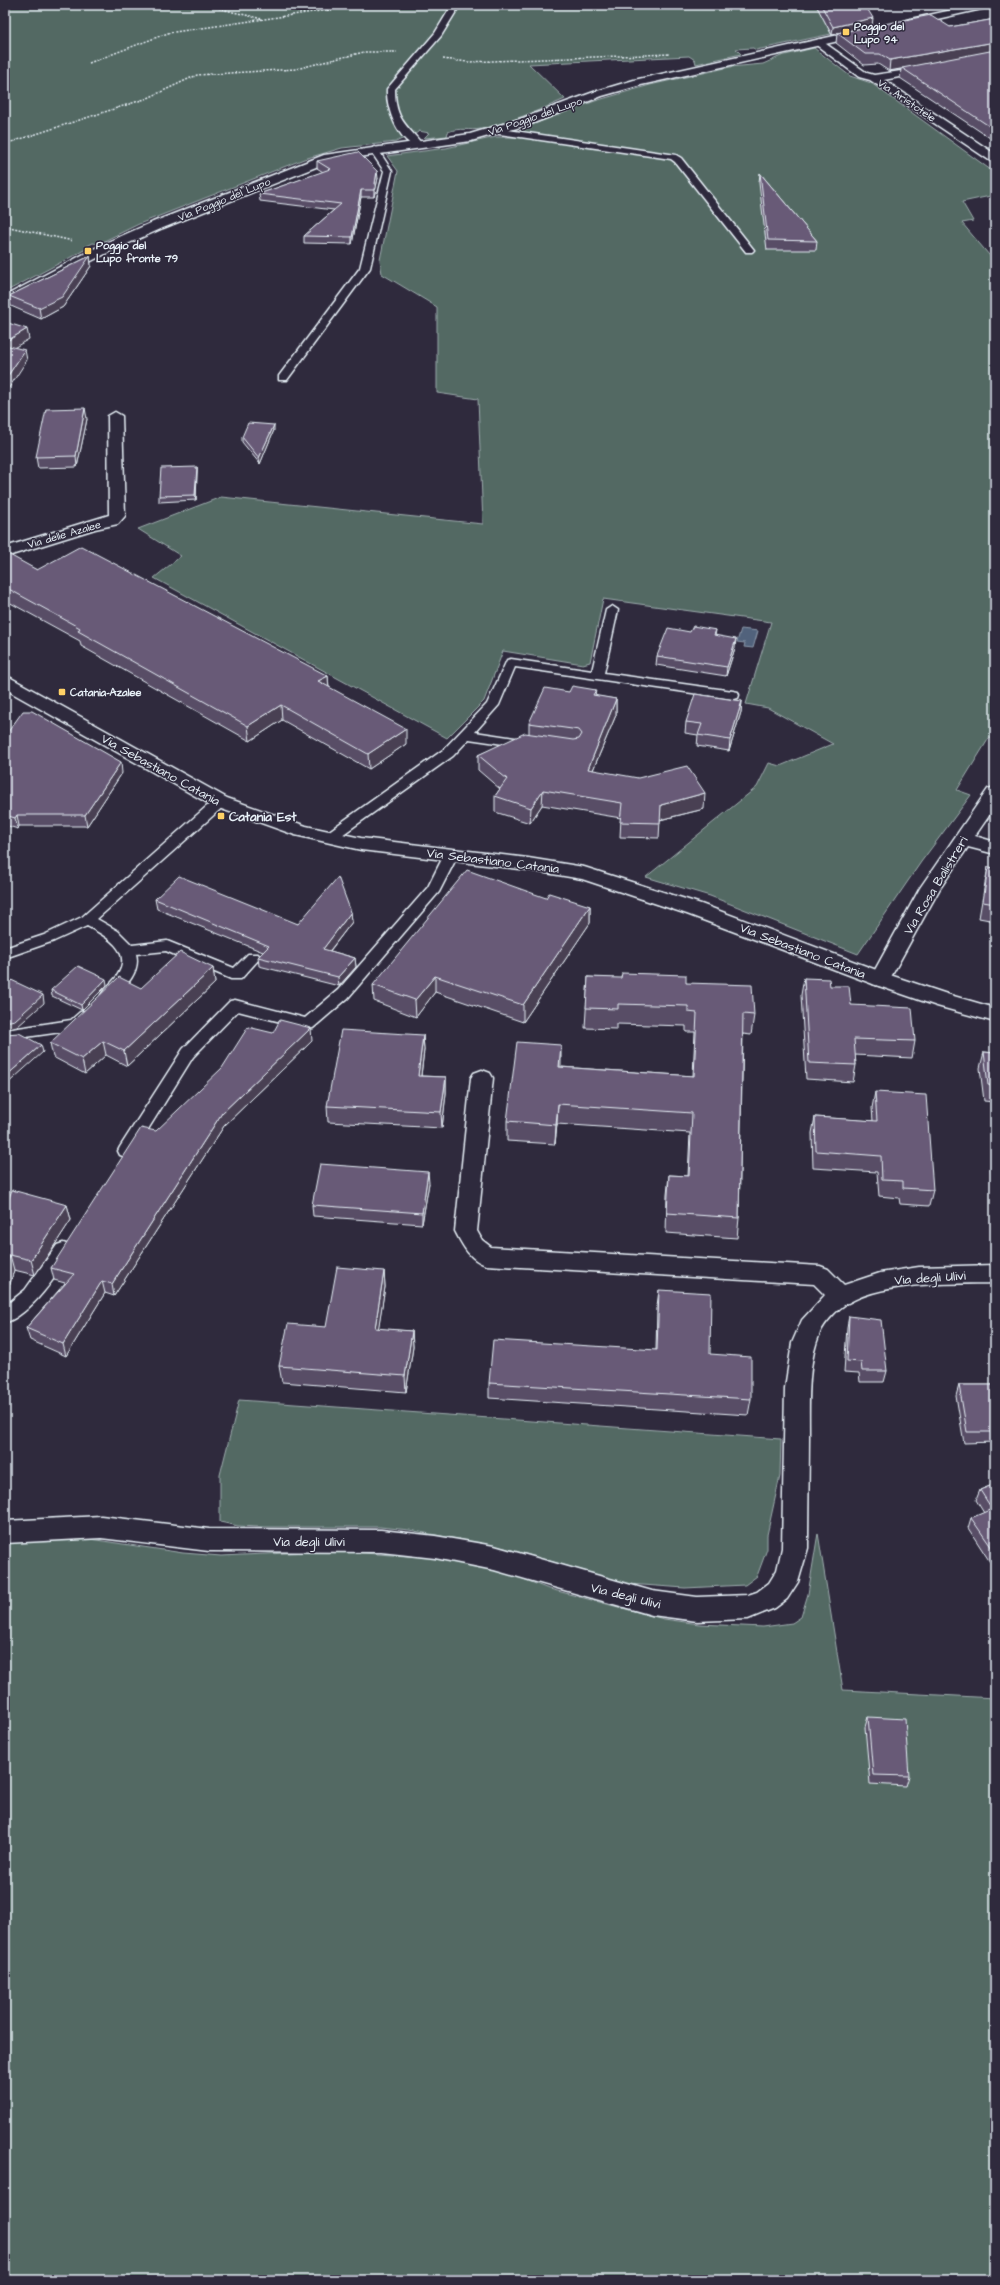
<svg xmlns="http://www.w3.org/2000/svg" width="1000" height="2285" viewBox="0 0 1000 2285" font-family="'Architects Daughter',sans-serif">
<style>
.green{fill:#536964;stroke:#9eadae}
.water{fill:#51627b;stroke:#8d9bad}
.lines{fill:none;stroke-linecap:round;stroke-linejoin:round}
.service-casing{stroke:#e8f1f8;stroke-width:3}
.minor-casing{stroke:#e8f1f8;stroke-width:3}
.tertiary-casing{stroke:#e8f1f8;stroke-width:3}
.secondary-casing{stroke:#e8f1f8;stroke-width:3}
.path{stroke:#e8f1f8;stroke-width:1.5;stroke-dasharray:2 1.5;stroke-linecap:butt}
.service{fill:#2f2a3d;fill-rule:evenodd}
.minor{fill:#2f2a3d;fill-rule:evenodd}
.tertiary{fill:#2f2a3d;fill-rule:evenodd}
.secondary{fill:#2f2a3d;fill-rule:evenodd}
.wall{fill:#594d66;stroke:#e8f1f8}
.shaded-wall{fill:#483f53;stroke:#e8f1f8}
.building{fill:#675a77;stroke:#e8f1f8}
.poi-dot{fill:#ffd166;stroke:#2f2a3d;stroke-width:1.5}
.labels{text-anchor:middle;stroke-width:3;stroke-linejoin:round;paint-order:stroke}
.far-poi-label{font-size:11px;font-weight:bold;fill:#e8f1f8;stroke:#2f2a3d;text-anchor:start}
.far-street-label{font-size:11px;fill:#e8f1f8;stroke:#2f2a3d}
.street-label{font-size:13px;fill:#e8f1f8;stroke:#2f2a3d}
.poi-label{font-size:13px;font-weight:bold;fill:#e8f1f8;stroke:#2f2a3d;text-anchor:start}
</style>
<rect width="100%" height="100%" fill="#2f2a3d"/>
<filter id="ink" filterUnits="userSpaceOnUse"><feTurbulence type="fractalNoise" baseFrequency=".025" numOctaves="2"/><feDisplacementMap in="SourceGraphic" scale="8" xChannelSelector="R" yChannelSelector="G"/><feConvolveMatrix kernelMatrix="1 2 1 2 8 2 1 2 1" color-interpolation-filters="sRGB"/></filter>
<g filter="url(#ink)">
<path class="green" d="M 5,5 L 816,5 L 831,34 L 756,50 L 753,48 L 736,49 L 741,54 L 696,64 L 695,60 L 689,56 L 529,64 L 565,99 C 538,111 510,122 481,129 C 470,131 459,127 448,132 L 447,136 L 424,138 L 429,133 L 419,131 C 412,138 404,137 396,142 L 342,148 L 304,159 L 139,224 L 98,244 L 93,243 L 85,247 L 88,248 L 5,292 Z
M 814,48 L 850,76 L 871,83 L 995,173 L 995,195 L 962,202 L 973,221 L 962,223 L 995,262 L 995,739 L 989,738 L 957,790 L 971,795 L 921,862 L 858,954 L 710,896 L 646,877 L 757,787 L 769,763 L 780,766 L 833,744 L 768,708 L 746,704 L 771,622 L 603,599 L 590,662 L 583,664 L 503,651 L 484,701 L 447,738 L 154,578 L 181,556 L 138,529 L 221,497 L 483,524 L 478,399 L 437,393 L 437,307 L 382,274 L 380,260 L 398,171 L 387,156 L 446,148 L 496,137 L 516,137 L 521,129 L 595,101 L 650,85 L 730,67 L 763,64 L 781,56 Z
M 239,1400 L 781,1439 L 780,1476 L 767,1535 L 767,1549 L 757,1576 L 745,1585 L 685,1588 L 629,1584 L 505,1548 L 409,1530 L 380,1527 L 259,1527 L 238,1526 L 220,1522 L 220,1475 Z
M 818,1533 L 843,1690 L 995,1698 L 995,2280 L 5,2280 L 5,1541 L 83,1538 L 183,1553 L 221,1556 L 332,1551 L 453,1559 L 493,1567 L 546,1588 L 664,1619 L 699,1624 L 763,1627 L 792,1623 L 801,1617 L 808,1594 Z"/>
<path class="water" d="M 741,629 L 758,631 L 753,648 L 744,647 L 745,643 L 737,642 Z"/>
<g class="lines">
<g class="service-casing">
<path id="service" d="M 452,5 L 460,5 L 441,36 L 395,89 C 395,120 406,124 423,145 L 419,148 C 398,142 386,108 387,89 L 435,33 Z
M 495,128 L 676,155 L 681,158 L 754,250 L 752,252 L 746,252 L 675,162 L 671,159 L 492,133 L 492,129 Z
M 374,147 L 377,148 L 392,171 L 370,268 L 287,380 L 279,380 L 279,376 L 360,268 L 384,171 L 370,150 Z
M 612,606 L 618,610 L 604,673 L 733,691 L 738,692 L 739,695 L 738,698 L 733,699 L 515,667 L 499,705 L 475,732 L 535,741 L 537,744 L 535,747 L 530,748 L 469,739 L 453,756 L 335,840 L 325,840 L 323,837 L 325,834 L 443,750 L 487,704 L 507,660 L 511,659 L 592,671 L 606,610 Z
M 220,798 L 225,799 L 227,802 L 225,805 L 97,919 L 118,931 L 132,945 L 167,941 L 234,968 L 248,954 L 258,954 L 260,958 L 241,979 L 231,979 L 166,951 L 136,954 C 141,972 125,987 113,999 L 103,999 L 101,995 C 105,988 112,983 117,976 C 134,951 106,936 87,926 L 54,941 L 5,958 L 5,948 L 44,935 L 82,917 L 215,799 Z
M 451,850 L 458,855 L 439,892 L 348,998 L 313,1028 L 308,1029 L 238,1011 L 193,1057 L 132,1155 L 126,1157 L 120,1155 L 118,1151 L 120,1147 L 183,1049 L 230,1001 L 235,1000 L 305,1018 L 338,990 L 428,887 L 444,855 Z
M 85,1011 L 90,1012 L 93,1016 L 80,1029 L 75,1030 L 5,1040 L 5,1030 L 71,1020 L 80,1012 Z
M 63,1243 L 69,1245 L 71,1250 C 59,1274 31,1314 5,1323 L 5,1306 L 25,1290 L 57,1245 Z"/>
</g>
<g class="minor-casing">
<path id="minor" d="M 819,39 L 867,73 L 874,75 L 935,66 L 937,68 L 935,70 L 884,80 L 995,154 L 995,164 L 870,80 L 859,77 L 815,44 L 813,42 Z
M 115,412 L 122,416 L 125,516 L 118,524 L 95,529 L 5,557 L 5,547 L 109,515 L 108,416 Z
M 995,787 L 995,807 L 975,836 L 995,842 L 995,854 L 968,847 L 939,890 L 887,984 L 880,986 L 873,984 L 870,979 L 920,888 L 988,789 Z
M 482,1070 L 490,1073 L 493,1078 L 477,1231 L 482,1240 L 491,1247 L 820,1266 L 828,1269 L 844,1285 L 880,1273 L 919,1267 L 995,1265 L 995,1283 C 953,1284 885,1281 848,1303 C 838,1308 824,1323 820,1333 C 807,1363 809,1404 809,1436 C 809,1473 808,1511 808,1548 L 798,1582 L 787,1599 L 775,1608 L 748,1619 L 697,1621 L 652,1615 L 494,1570 L 435,1558 L 381,1552 L 209,1551 L 101,1538 L 5,1543 L 5,1521 L 101,1516 L 209,1529 L 381,1530 L 435,1536 L 494,1546 L 652,1591 L 697,1597 L 748,1595 L 757,1592 L 769,1583 L 777,1570 L 782,1548 L 785,1388 L 792,1343 L 802,1320 L 825,1295 L 814,1284 L 486,1265 C 469,1259 463,1246 455,1231 L 471,1078 L 474,1073 Z"/>
</g>
<g class="tertiary-casing">
<path id="tertiary" d="M 975,5 L 995,6 L 906,26 L 901,23 L 906,20 Z
M 866,29 L 870,30 L 871,32 L 870,34 L 641,85 L 602,96 L 531,124 L 471,141 L 331,161 L 163,228 L 111,251 L 5,305 L 5,296 L 101,245 L 153,222 L 324,155 L 470,134 L 523,118 L 594,92 L 634,80 Z"/>
</g>
<g class="secondary-casing">
<path id="secondary" d="M 5,677 L 11,678 L 227,798 L 306,826 L 361,838 L 528,858 L 584,867 L 701,904 L 887,974 L 950,995 L 995,1008 L 995,1022 L 937,1006 L 873,984 L 687,914 L 582,879 L 528,870 L 361,850 L 295,835 L 213,806 L 5,689 Z"/>
</g>
<path class="path" d="M 205,5 L 262,19
M 443,59 L 468,62 L 670,54
M 89,63 L 168,33 L 361,5
M 5,144 L 148,98 L 197,75 L 296,69 L 364,52 L 397,52
M 5,226 L 73,241"/>
<use href="#service" class="service"/>
<use href="#minor" class="minor"/>
<use href="#tertiary" class="tertiary"/>
<use href="#secondary" class="secondary"/>
</g>
<path class="wall" d="M 816,5 L 865,5 L 872,26 L 950,27 L 995,19 L 995,140 L 993,140 L 900,78 L 901,69 L 889,71 L 878,64 L 864,65 L 836,43 L 837,34 L 832,35 Z
M 317,161 L 378,178 L 374,197 L 361,197 L 352,244 L 304,243 L 304,236 L 334,210 L 260,201 L 259,194 L 323,172 L 317,168 Z
M 760,173 L 817,241 L 816,250 L 767,250 L 759,183 Z
M 90,256 L 91,266 L 63,307 L 41,319 L 11,306 L 9,296 Z
M 87,419 L 77,467 L 38,468 L 36,457 Z
M 274,430 L 260,464 L 242,442 L 242,437 Z
M 197,467 L 197,472 L 196,500 L 159,502 L 159,496 Z
M 5,556 L 37,570 L 328,676 L 329,687 L 406,744 L 369,769 L 282,720 L 250,741 L 81,646 L 80,641 L 5,600 Z
M 716,630 L 715,636 L 735,648 L 726,676 L 656,665 L 657,656 L 690,632 Z
M 596,690 L 595,696 L 616,699 L 616,715 L 593,770 L 704,809 L 660,820 L 659,838 L 620,837 L 621,818 L 542,805 L 530,823 L 495,812 L 495,796 L 500,789 L 478,770 L 478,755 L 529,734 L 529,723 L 569,692 Z
M 742,701 L 741,712 L 729,751 L 697,746 L 698,735 L 685,733 L 686,722 Z
M 5,736 L 122,773 L 87,826 L 19,826 L 18,829 L 5,825 Z
M 988,867 L 995,868 L 995,921 L 979,918 L 985,883 Z
M 546,898 L 590,906 L 590,923 L 523,1022 L 435,992 L 416,1017 L 374,1001 L 373,985 Z
M 155,899 L 298,924 L 351,912 L 352,922 L 330,951 L 355,958 L 356,967 L 339,986 L 259,966 L 258,957 L 263,952 L 157,909 Z
M 213,968 L 215,983 L 127,1066 L 106,1055 L 85,1074 L 53,1057 L 50,1043 L 141,988 Z
M 588,977 L 686,983 L 754,1015 L 751,1035 L 743,1034 L 739,1218 L 737,1238 L 666,1233 L 667,1195 L 669,1175 L 688,1176 L 690,1133 L 557,1124 L 555,1144 L 507,1141 L 507,1121 L 561,1067 L 693,1076 L 695,1032 L 686,1032 L 686,1026 L 617,1024 L 617,1029 L 585,1028 Z
M 804,978 L 830,986 L 851,1005 L 915,1041 L 912,1058 L 855,1055 L 856,1065 L 853,1082 L 806,1079 L 801,995 Z
M 107,985 L 82,1010 L 52,996 L 51,990 Z
M 423,1035 L 424,1050 L 421,1076 L 446,1077 L 446,1093 L 442,1128 L 328,1122 L 327,1106 Z
M 312,1041 L 224,1126 L 114,1296 L 105,1293 L 66,1356 L 30,1340 L 26,1328 L 65,1283 L 54,1280 L 51,1268 L 156,1131 Z
M 984,1052 L 995,1053 L 995,1102 L 984,1101 L 980,1068 Z
M 875,1092 L 933,1190 L 929,1206 L 900,1204 L 899,1198 L 879,1196 L 877,1172 L 813,1168 L 812,1133 L 815,1117 L 873,1121 L 872,1108 Z
M 995,1155 L 995,1204 L 991,1170 Z
M 429,1183 L 422,1224 L 313,1216 L 312,1205 Z
M 67,1205 L 71,1220 L 35,1275 L 14,1270 L 5,1301 L 5,1208 Z
M 384,1271 L 385,1287 L 378,1329 L 412,1331 L 413,1347 L 406,1392 L 282,1382 L 279,1366 L 326,1327 Z
M 659,1290 L 710,1354 L 751,1399 L 748,1415 L 489,1398 L 489,1383 L 656,1350 L 657,1306 Z
M 849,1316 L 887,1371 L 884,1382 L 860,1382 L 859,1373 L 844,1372 L 847,1327 Z
M 959,1385 L 995,1385 L 995,1442 L 964,1443 L 956,1396 Z
M 995,1484 L 995,1560 L 990,1562 L 968,1528 L 971,1518 L 984,1513 L 976,1500 L 980,1490 Z
M 868,1717 L 909,1776 L 906,1786 L 870,1784 L 865,1727 Z"/>
<path class="shaded-wall" d="M 873,18 L 872,26 L 837,33 L 837,34 L 832,35 L 833,27 Z
M 995,42 L 995,52 L 889,71 L 890,60 Z
M 995,130 L 995,140 L 993,140 Z
M 377,171 L 378,178 L 374,197 L 374,190 Z
M 361,190 L 361,197 L 352,244 L 352,237 Z
M 90,256 L 91,266 L 63,307 L 41,319 L 39,308 Z
M 27,329 L 29,339 L 5,353 L 5,342 Z
M 25,350 L 27,360 L 5,394 L 5,380 Z
M 85,408 L 87,419 L 77,467 L 76,456 Z
M 274,425 L 274,430 L 260,464 L 259,458 Z
M 197,467 L 197,472 L 196,500 L 195,495 Z
M 736,639 L 735,648 L 726,676 L 727,667 Z
M 328,676 L 329,691 L 318,681 Z
M 616,699 L 616,715 L 587,784 L 588,769 Z
M 742,701 L 741,712 L 729,751 L 730,740 Z
M 281,705 L 282,720 L 250,741 L 248,726 Z
M 406,729 L 406,744 L 369,769 L 368,754 Z
M 121,762 L 122,773 L 87,826 L 85,815 Z
M 543,790 L 542,805 L 530,823 L 531,808 Z
M 705,793 L 704,809 L 659,820 L 661,805 Z
M 17,815 L 19,826 L 18,829 L 15,818 Z
M 590,906 L 590,923 L 523,1022 L 523,1005 Z
M 351,912 L 352,922 L 324,958 L 323,949 Z
M 355,958 L 356,967 L 339,986 L 338,977 Z
M 213,968 L 215,983 L 127,1066 L 124,1051 Z
M 435,976 L 435,992 L 416,1017 L 415,1000 Z
M 106,979 L 107,985 L 82,1010 L 81,1005 Z
M 43,995 L 44,1003 L 17,1027 L 5,1030 L 5,1022 Z
M 311,1028 L 312,1041 L 224,1126 L 114,1296 L 112,1284 L 222,1113 Z
M 423,1035 L 424,1050 L 419,1091 L 418,1076 Z
M 103,1041 L 106,1055 L 85,1074 L 82,1059 Z
M 41,1045 L 43,1052 L 5,1086 L 5,1077 Z
M 561,1045 L 561,1065 L 559,1087 L 559,1067 Z
M 446,1077 L 446,1093 L 442,1128 L 441,1112 Z
M 558,1104 L 557,1124 L 555,1144 L 556,1125 Z
M 428,1172 L 429,1183 L 422,1224 L 422,1213 Z
M 67,1205 L 71,1220 L 35,1275 L 31,1260 Z
M 10,1255 L 14,1270 L 5,1301 L 5,1271 Z
M 384,1271 L 385,1287 L 376,1344 L 375,1328 Z
M 102,1281 L 105,1293 L 66,1356 L 63,1344 Z
M 412,1331 L 413,1347 L 406,1392 L 405,1376 Z
M 994,1551 L 995,1551 L 995,1560 L 990,1562 Z"/>
<path class="building" d="M 821,5 L 865,5 L 873,18 L 833,27 Z
M 931,15 L 950,27 L 995,19 L 995,42 L 890,60 L 880,54 L 865,54 L 837,33 Z
M 995,50 L 995,130 L 902,68 Z
M 358,152 L 377,171 L 374,190 L 361,190 L 352,237 L 304,236 L 341,204 L 259,194 L 330,169 L 317,161 Z
M 760,173 L 817,241 L 768,240 Z
M 90,256 L 62,297 L 39,308 L 9,296 Z
M 5,322 L 27,329 L 5,342 Z
M 5,345 L 25,350 L 5,380 Z
M 85,408 L 76,456 L 36,457 L 46,409 Z
M 248,423 L 274,425 L 259,458 L 242,437 Z
M 197,467 L 195,495 L 159,496 L 161,468 Z
M 81,546 L 328,676 L 318,681 L 406,729 L 368,754 L 281,705 L 248,726 L 78,631 L 80,628 L 5,587 L 5,556 L 6,553 L 37,570 Z
M 693,626 L 716,630 L 714,635 L 736,639 L 727,667 L 657,656 L 668,628 L 690,632 Z
M 572,686 L 596,690 L 593,695 L 616,699 L 588,769 L 638,778 L 687,766 L 705,793 L 661,805 L 660,823 L 620,822 L 622,803 L 543,790 L 531,808 L 495,796 L 507,779 L 478,755 L 525,733 L 573,740 L 579,739 L 582,734 L 579,730 L 529,723 L 545,688 L 569,692 Z
M 695,694 L 742,701 L 730,740 L 698,735 L 702,724 L 686,722 Z
M 23,711 L 32,711 L 121,762 L 85,815 L 17,815 L 15,818 L 5,815 L 5,736 Z
M 988,867 L 995,868 L 995,904 L 983,902 Z
M 467,870 L 546,898 L 549,893 L 590,906 L 523,1005 L 435,976 L 415,1000 L 373,985 Z
M 179,876 L 298,924 L 338,877 L 351,912 L 323,949 L 355,958 L 338,977 L 258,957 L 269,946 L 155,899 Z
M 180,952 L 213,968 L 124,1051 L 103,1041 L 82,1059 L 50,1043 L 119,977 L 141,988 Z
M 78,966 L 106,979 L 81,1005 L 51,990 Z
M 622,973 L 686,975 L 686,983 L 752,985 L 754,1015 L 743,1014 L 739,1218 L 667,1213 L 669,1175 L 689,1176 L 692,1113 L 558,1104 L 556,1125 L 507,1121 L 517,1042 L 561,1045 L 559,1067 L 694,1076 L 697,1013 L 688,1012 L 688,1006 L 618,1004 L 618,1009 L 586,1008 L 588,977 L 621,978 Z
M 5,977 L 43,995 L 15,1020 L 5,1022 Z
M 804,978 L 829,979 L 830,986 L 849,986 L 851,1005 L 912,1008 L 915,1041 L 854,1039 L 856,1065 L 809,1063 Z
M 280,1020 L 311,1028 L 222,1113 L 112,1284 L 102,1281 L 63,1344 L 26,1328 L 74,1274 L 51,1268 L 141,1128 L 156,1131 L 222,1068 L 248,1027 L 273,1033 Z
M 341,1030 L 423,1035 L 418,1076 L 446,1077 L 441,1112 L 327,1106 Z
M 19,1033 L 41,1045 L 5,1077 L 5,1034 Z
M 984,1052 L 995,1053 L 995,1086 L 988,1085 Z
M 875,1092 L 926,1095 L 933,1190 L 903,1188 L 903,1181 L 882,1180 L 881,1156 L 816,1151 L 815,1117 L 877,1121 Z
M 320,1164 L 428,1172 L 422,1213 L 312,1205 Z
M 12,1190 L 67,1205 L 31,1260 L 10,1255 L 5,1271 L 5,1208 Z
M 337,1267 L 384,1271 L 375,1328 L 412,1331 L 405,1376 L 279,1366 L 288,1324 L 326,1327 Z
M 659,1290 L 711,1293 L 710,1354 L 751,1357 L 751,1399 L 489,1383 L 493,1340 L 657,1350 Z
M 849,1316 L 881,1320 L 887,1371 L 862,1371 L 861,1362 L 847,1361 Z
M 959,1385 L 995,1385 L 995,1432 L 967,1432 Z
M 995,1484 L 995,1551 L 994,1551 L 971,1518 L 992,1509 L 980,1490 Z
M 868,1717 L 905,1719 L 909,1776 L 873,1775 Z"/>
</g>
<g class="poi-dot">
<rect x="842" y="28" width="8" height="8" rx="2"/>
<rect x="84" y="247" width="8" height="8" rx="2"/>
<rect x="58" y="688" width="8" height="8" rx="2"/>
<rect x="217" y="812" width="8" height="8" rx="2"/>
</g>
<g class="labels">
<g class="far-poi-label">
<text x="854" y="30">Poggio del<tspan x="854" dy="13">Lupo 94</tspan></text>
<text x="96" y="249">Poggio del<tspan x="96" dy="13">Lupo fronte 79</tspan></text>
<text x="70" y="696">Catania-Azalee</text>
</g>
<g class="far-street-label">
<text transform="translate(907 100) rotate(34)" y="4">Via Aristotele</text>
<text transform="translate(535 116) rotate(-19)" y="4">Via Poggio del Lupo</text>
<text transform="translate(224 199) rotate(-22)" y="4">Via Poggio del Lupo</text>
<text transform="translate(64 534) rotate(-16)" y="4">Via delle Azalee</text>
</g>
<g class="street-label">
<text transform="translate(161 769) rotate(29)" y="5">Via Sebastiano Catania</text>
<text transform="translate(493 860) rotate(7)" y="5">Via Sebastiano Catania</text>
<text transform="translate(935 885) rotate(-59)" y="5">Via Rosa Balistreri</text>
<text transform="translate(803 950) rotate(21)" y="5">Via Sebastiano Catania</text>
<text transform="translate(930 1277) rotate(-4)" y="5">Via degli Ulivi</text>
<text x="309" y="1546">Via degli Ulivi</text>
<text transform="translate(626 1595) rotate(14)" y="5">Via degli Ulivi</text>
</g>
<g class="poi-label">
<text x="229" y="821">Catania Est</text>
</g>
</g>
<rect width="1000" height="2285" fill="none" stroke="#2f2a3d" stroke-width="20"/>
<rect x="10" y="10" width="980" height="2265" fill="none" stroke="#e8f1f8" stroke-width="1.5" filter="url(#ink)"/>
</svg>
